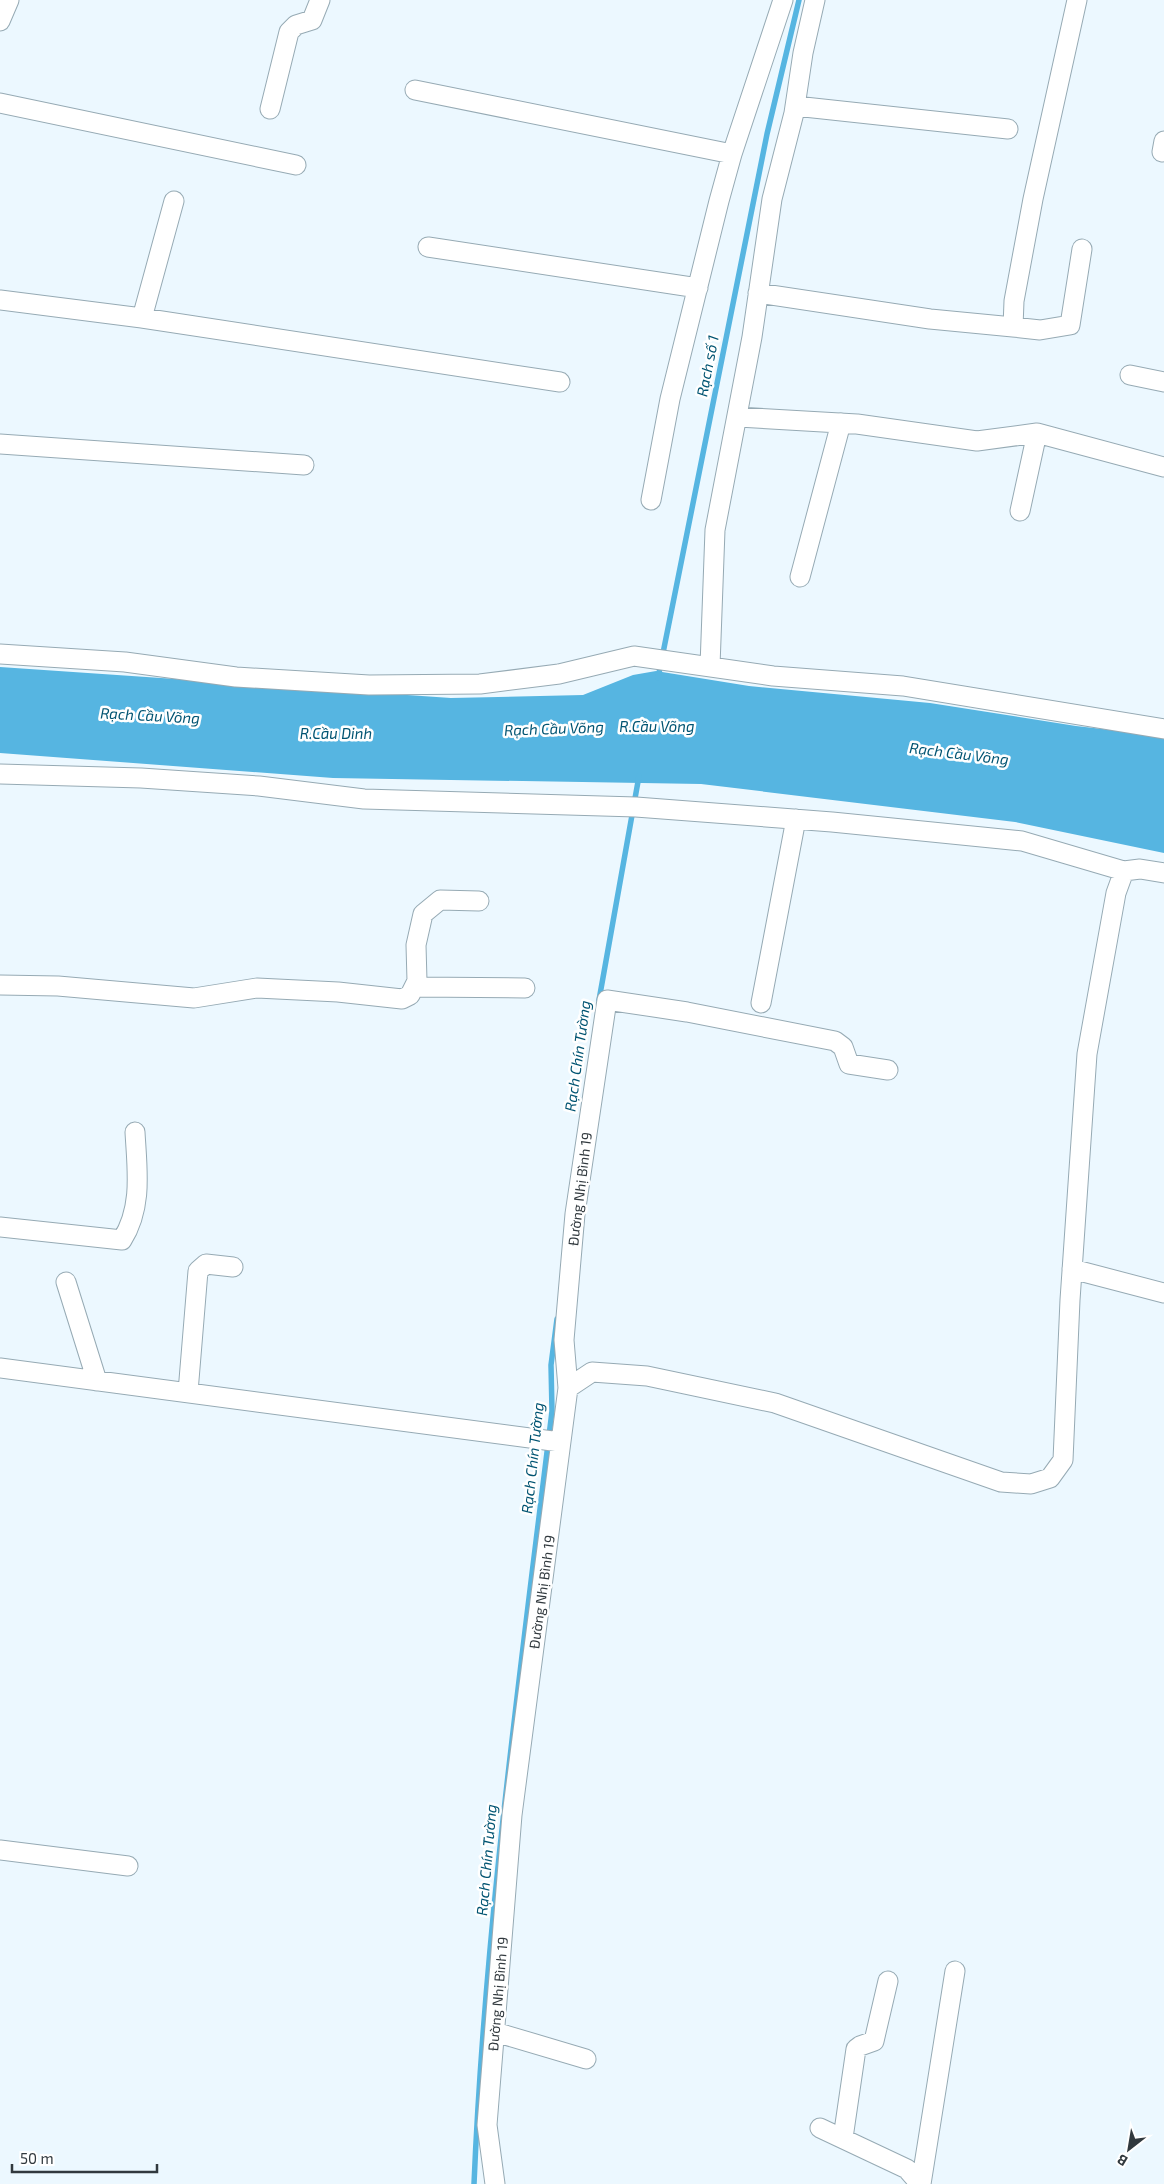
<svg xmlns="http://www.w3.org/2000/svg" width="1164" height="2184" viewBox="0 0 1164 2184" font-family="'Exo 2',sans-serif">
<style>
.water{fill:#56b5e1}
.lines{fill:none;stroke-linecap:round;stroke-linejoin:round}
.stream{stroke:#56b5e1;stroke-width:5.5}
.minor-casing{stroke:#96aab4;stroke-width:21}
.minor{stroke:#fff;stroke-width:19}
.labels{text-anchor:middle;stroke-width:5;stroke-linejoin:round;paint-order:stroke}
.street-label{font-size:14px;fill:#31393e;stroke:#fff}
.water-label{font-size:15px;font-style:italic;fill:#015472;stroke:#fff}
</style>
<rect width="100%" height="100%" fill="#ecf8ff"/>
<path class="water" d="M 0,667 L 451,698 L 583,695 L 633,675 L 656,671 L 749,686 L 930,703 L 1076,726 L 1164,736 L 1164,853 L 1015,822 L 701,784 L 333,778 L 0,753 Z"/>
<g class="lines">
<path class="stream" d="M 658,678 L 767,134 L 799,0
M 599,1000 L 639,776
M 474,2184 C 485,1925 521,1668 552,1411 L 551,1365 L 557,1319"/>
<g class="minor-casing">
<path id="minor" d="M 1077,0 L 1033,199 L 1014,301 L 1013,327 L 1040,330 L 1070,325 L 1082,249
M 0,21 L 9,0
M 415,90 L 732,154
M 0,103 L 296,165
M 795,106 L 1008,129
M 270,109 L 289,32 L 296,25 L 312,20 L 320,0
M 1162,152 L 1164,141
M 428,247 L 698,288
M 758,293 L 930,319 L 1013,327
M 0,300 L 142,318 L 560,382
M 142,318 L 174,201
M 1130,375 L 1164,382
M 738,417 L 857,424 L 977,441 L 1037,433 L 1164,467
M 0,444 L 304,465
M 651,500 L 670,399 L 719,201 L 732,154 L 783,0
M 1020,511 L 1037,433
M 800,577 L 841,423
M 0,654 L 125,662 L 236,677 L 369,685 L 480,684 L 559,674 L 634,656 L 773,676 L 903,686 L 1164,729
M 710,666 L 715,530 L 752,337 L 772,199 L 794,113 L 803,53 L 815,0
M 0,774 L 141,778 L 259,786 L 364,799 L 636,807 L 832,822 L 1022,841 L 1124,871 L 1140,869 L 1164,873
M 0,985 L 58,986 L 194,998 L 257,988 L 338,992 L 402,999 L 410,995 L 417,981 L 416,945 L 423,914 L 440,900 L 479,901
M 415,987 L 525,988
M 761,1003 L 796,819
M 0,1227 L 122,1240 C 143,1207 137,1169 135,1132
M 1072,1269 L 1164,1293
M 66,1282 L 97,1381
M 0,1368 L 560,1442
M 568,1388 L 592,1372 L 647,1376 L 775,1403 L 1001,1482 L 1031,1484 L 1050,1478 L 1063,1460 L 1070,1300 L 1087,1054 L 1116,893 L 1124,871
M 188,1392 L 198,1271 L 206,1264 L 233,1267
M 0,1850 L 128,1866
M 495,2032 L 586,2059
M 820,2128 L 907,2169 L 920,2184
M 843,2138 L 856,2049 L 860,2046 L 874,2041 L 888,1981
M 495,2184 L 487,2125 L 512,1815 L 568,1388 L 564,1340 L 575,1214 L 607,1000 L 687,1012 L 835,1041 L 843,1047 L 849,1064 L 888,1070
M 921,2184 L 955,1971"/>
</g>
<use href="#minor" class="minor"/>
</g>
<g class="labels">
<g class="street-label">
<text transform="translate(580 1189) rotate(-83)" y="5">Đường Nhị Bình 19</text>
<text transform="translate(542 1592) rotate(-82)" y="5">Đường Nhị Bình 19</text>
<text transform="translate(498 1994) rotate(-85)" y="5">Đường Nhị Bình 19</text>
</g>
<g class="water-label">
<text transform="translate(708 366) rotate(-79)" y="5">Rạch số 1</text>
<text transform="translate(150 716) rotate(3)" y="5">Rạch Cầu Võng</text>
<text x="657" y="732">R.Cầu Võng</text>
<text transform="translate(554 729) rotate(-2)" y="5">Rạch Cầu Võng</text>
<text x="336" y="739">R.Cầu Dinh</text>
<text transform="translate(959 754) rotate(7)" y="5">Rạch Cầu Võng</text>
<text transform="translate(578 1056) rotate(-82)" y="5">Rạch Chín Tường</text>
<text transform="translate(533 1458) rotate(-84)" y="5">Rạch Chín Tường</text>
<text transform="translate(487 1860) rotate(-85)" y="5">Rạch Chín Tường</text>
</g>
</g>
<g transform="translate(1129 2149) rotate(211)" stroke="#ffffff" stroke-width="4" paint-order="stroke">
<path d="M0-4L9 19L0 12L-9 19Z" fill="#31393e"/>
<text y="-8" font-size="14" font-weight="bold" text-anchor="middle" fill="#31393e">B</text>
</g>
<path d="M12 2164v8h145v-8" fill="none" stroke="#31393e" stroke-width="2.5"/>
<text x="20" y="2164" font-size="15" fill="#31393e" stroke="#ffffff" stroke-width="4" paint-order="stroke">50 m</text>
</svg>
